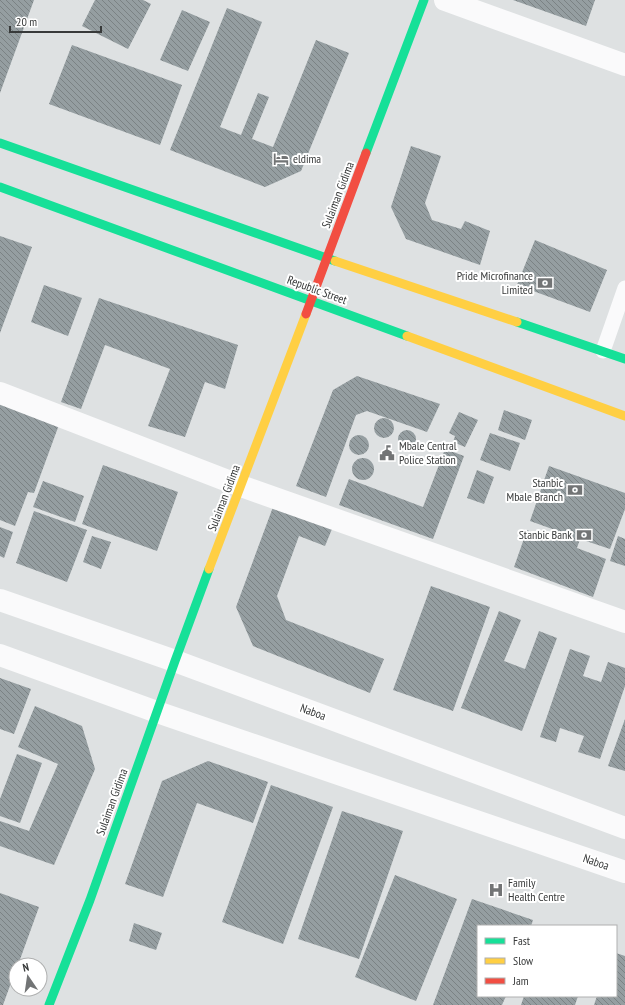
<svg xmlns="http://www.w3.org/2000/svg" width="625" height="1005" viewBox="0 0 625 1005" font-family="'PT Sans Narrow',sans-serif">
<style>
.building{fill:url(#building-back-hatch)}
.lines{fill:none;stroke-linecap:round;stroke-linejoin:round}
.lane{stroke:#fafafb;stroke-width:15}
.street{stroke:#fafafb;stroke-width:22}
.fast{stroke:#16e098;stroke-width:9}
.slow{stroke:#ffcf43;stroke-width:9}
.jam{stroke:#f24e42;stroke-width:9}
.labels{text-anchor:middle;stroke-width:4;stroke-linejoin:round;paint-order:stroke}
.poi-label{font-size:12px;fill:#383a3a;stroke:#fff;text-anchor:start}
.street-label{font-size:12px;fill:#383a3a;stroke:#fff}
</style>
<defs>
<pattern id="building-back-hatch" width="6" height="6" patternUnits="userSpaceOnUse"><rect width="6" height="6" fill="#959ea1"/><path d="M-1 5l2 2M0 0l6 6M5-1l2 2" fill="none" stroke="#7b8284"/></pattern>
</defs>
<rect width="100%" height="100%" fill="#dee1e2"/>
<path class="building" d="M 0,0 L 34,0 L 0,93 Z
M 95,0 L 143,0 L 151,4 L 128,49 L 82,26 Z
M 513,0 L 595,0 L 586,26 Z
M 227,8 L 262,22 L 220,127 L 241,135 L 258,93 L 269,97 L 252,139 L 273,147 L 316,40 L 349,53 L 301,171 L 265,187 L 170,150 Z
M 182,10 L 210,22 L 188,71 L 160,60 Z
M 72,45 L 182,85 L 160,145 L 49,104 Z
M 411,146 L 441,156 L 425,203 L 432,220 L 461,229 L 465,221 L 490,231 L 480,265 L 406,239 L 391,207 Z
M 0,236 L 32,247 L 0,333 Z
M 535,240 L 607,270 L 590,312 L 517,285 Z
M 44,285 L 82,298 L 68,336 L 31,322 Z
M 99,298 L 238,345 L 225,389 L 205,382 L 185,437 L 148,426 L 170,369 L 105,345 L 81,409 L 61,402 Z
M 357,376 L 440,404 L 427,432 L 367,411 L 356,415 L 326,497 L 296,486 L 333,390 Z
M 0,401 L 60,422 L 34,493 L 28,492 L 15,526 L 0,520 Z
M 504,410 L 532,420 L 525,440 L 498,430 Z
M 459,412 L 478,420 L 465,447 L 453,442 L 455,436 L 449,433 Z
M374 428a10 10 0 1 1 20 0a10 10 0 1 1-20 0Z
M398 439a9 9 0 1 1 18 0a9 9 0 1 1-18 0Z
M 490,433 L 520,443 L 510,471 L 480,460 Z
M349 445a10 10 0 1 1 20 0a10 10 0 1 1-20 0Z
M 445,449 L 464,456 L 433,539 L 339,505 L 349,479 L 423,507 Z
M352 469a11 11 0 1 1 22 0a11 11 0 1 1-22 0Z
M 103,465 L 178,492 L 157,551 L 82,524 Z
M 549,466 L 625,493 L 625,509 L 610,549 L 580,539 L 577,548 L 606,559 L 593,597 L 514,567 L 527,530 L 551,541 L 555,530 L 530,521 Z
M 477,470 L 494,477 L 484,504 L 467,498 Z
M 43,481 L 84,496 L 75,522 L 33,507 Z
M 273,507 L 332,529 L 325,546 L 299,536 L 277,596 L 286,620 L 384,659 L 370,693 L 253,646 L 236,607 Z
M 34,511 L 87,530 L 67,582 L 16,563 Z
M 0,527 L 13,532 L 4,558 L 0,556 Z
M 92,536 L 111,542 L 101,569 L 83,562 Z
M 618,536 L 625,539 L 625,566 L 610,561 Z
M 431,586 L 490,607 L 453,711 L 393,690 Z
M 499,611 L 521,620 L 504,661 L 525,669 L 539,631 L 557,638 L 522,731 L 461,708 Z
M 570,649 L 590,656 L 583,676 L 601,682 L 608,662 L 625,668 L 625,686 L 600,759 L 578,752 L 584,736 L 560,728 L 556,742 L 540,737 Z
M 0,678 L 31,689 L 14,734 L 0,729 Z
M 35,706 L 82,726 L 95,769 L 54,865 L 0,846 L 0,821 L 29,831 L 58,764 L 18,747 Z
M 625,719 L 625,771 L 608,766 Z
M 17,754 L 42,763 L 20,823 L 0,816 L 0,799 Z
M 208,761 L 268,782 L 253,823 L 197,803 L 163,897 L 125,884 L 162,781 Z
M 271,785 L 333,807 L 283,944 L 222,922 Z
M 342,811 L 403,831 L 359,959 L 298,939 Z
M 395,875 L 457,899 L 416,1001 L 355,977 Z
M 0,893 L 39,907 L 18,965 L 16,965 L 16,969 L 3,1005 L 0,1005 Z
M 472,899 L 533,920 L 531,926 L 478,926 L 478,996 L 506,996 L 502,1005 L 433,1005 Z
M 134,923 L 162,933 L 156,950 L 129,941 Z
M 616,953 L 625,956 L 625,1005 L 594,1005 L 597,996 L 616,996 Z
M 524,996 L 578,996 L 575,1005 L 521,1005 Z"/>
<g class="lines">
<path class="lane" d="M 603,351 L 625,288"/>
<path class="street" d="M 445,0 L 625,65
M 0,393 L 241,486 L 625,622
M 0,600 L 175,661 L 625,828
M 0,655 L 157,712 L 625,872"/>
<path class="fast" d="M 0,143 L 335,261
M 366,153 L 424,0
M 0,187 L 407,336
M 517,322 L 625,359
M 49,1005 L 90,900 L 175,661 L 209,569"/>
<path class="slow" d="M 335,261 L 517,322
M 407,336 L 625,416
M 209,569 L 306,314"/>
<path class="jam" d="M 306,314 L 366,153"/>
</g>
<defs>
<g id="hotel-bare" transform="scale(1.2)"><path d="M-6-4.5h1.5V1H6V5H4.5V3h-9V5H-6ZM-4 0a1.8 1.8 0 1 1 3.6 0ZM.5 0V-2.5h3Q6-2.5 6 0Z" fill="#727475" stroke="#fff" stroke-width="2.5" paint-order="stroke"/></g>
<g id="bank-bare" transform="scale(1.2)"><path d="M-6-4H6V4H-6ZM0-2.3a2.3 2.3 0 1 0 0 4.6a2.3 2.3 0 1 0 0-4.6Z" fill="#727475" stroke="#fff" stroke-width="2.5" paint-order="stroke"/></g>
<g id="civic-bare" transform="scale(1.2)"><path d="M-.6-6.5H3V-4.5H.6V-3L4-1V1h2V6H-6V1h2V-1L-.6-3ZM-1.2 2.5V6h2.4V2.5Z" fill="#727475" stroke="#fff" stroke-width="2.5" paint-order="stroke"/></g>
<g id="hospital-bare" transform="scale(1.2)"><path d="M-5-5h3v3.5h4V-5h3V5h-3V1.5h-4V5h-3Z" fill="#727475" stroke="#fff" stroke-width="2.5" paint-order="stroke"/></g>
</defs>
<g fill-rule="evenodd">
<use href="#hotel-bare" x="281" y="159"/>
<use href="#bank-bare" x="545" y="283"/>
<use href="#civic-bare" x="387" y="453"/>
<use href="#bank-bare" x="575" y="490"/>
<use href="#bank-bare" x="584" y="535"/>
<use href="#hospital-bare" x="496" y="890"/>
</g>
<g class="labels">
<g class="poi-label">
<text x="293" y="163">eldima</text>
<text x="533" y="280" text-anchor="end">Pride Microfinance<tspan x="533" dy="14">Limited</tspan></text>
<text x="399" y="450">Mbale Central<tspan x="399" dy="14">Police Station</tspan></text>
<text x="563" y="487" text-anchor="end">Stanbic<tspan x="563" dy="14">Mbale Branch</tspan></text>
<text x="572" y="539" text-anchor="end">Stanbic Bank</text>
<text x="508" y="887">Family<tspan x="508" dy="14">Health Centre</tspan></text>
</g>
<g class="street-label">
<text transform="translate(338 195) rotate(-69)" y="4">Sulaiman Gidima</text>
<text transform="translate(317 290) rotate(20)" y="4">Republic Street</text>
<text transform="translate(224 498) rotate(-69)" y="4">Sulaiman Gidima</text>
<text transform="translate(313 712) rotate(20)" y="4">Naboa</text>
<text transform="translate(112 802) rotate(-70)" y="4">Sulaiman Gidima</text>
<text transform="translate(596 862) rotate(19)" y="4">Naboa</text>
</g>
</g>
<rect x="477" y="925" width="140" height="72" fill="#ffffff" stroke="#afb0b0"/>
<rect x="485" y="938" width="20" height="6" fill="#16e098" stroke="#afb0b0"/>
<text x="513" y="945" font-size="12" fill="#383a3a">Fast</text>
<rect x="485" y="958" width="20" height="6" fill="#ffcf43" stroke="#afb0b0"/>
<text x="513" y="965" font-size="12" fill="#383a3a">Slow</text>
<rect x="485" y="978" width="20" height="6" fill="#f24e42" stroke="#afb0b0"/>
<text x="513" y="985" font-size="12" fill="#383a3a">Jam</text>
<g transform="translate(28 977) rotate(347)"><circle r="19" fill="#ffffff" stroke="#afb0b0"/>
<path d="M0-3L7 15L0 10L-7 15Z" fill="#727475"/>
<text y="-6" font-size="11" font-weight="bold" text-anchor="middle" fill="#383a3a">N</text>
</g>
<path d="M10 26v6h91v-6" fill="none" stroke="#383a3a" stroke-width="2"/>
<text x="16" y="26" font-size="12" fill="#383a3a" stroke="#ffffff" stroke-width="3" paint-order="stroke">20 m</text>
</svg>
